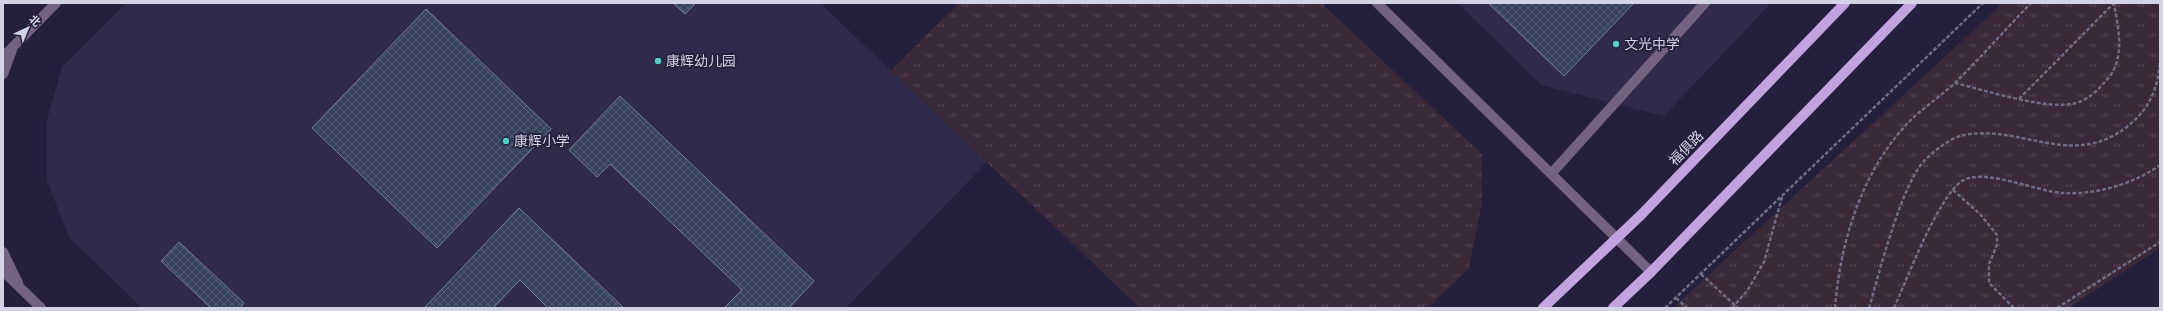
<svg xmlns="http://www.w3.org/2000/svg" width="2163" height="311" viewBox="0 0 2163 311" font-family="'Alegreya Sans','Noto Sans SC',sans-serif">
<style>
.built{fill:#302b4b}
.grass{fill:url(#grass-tufts)}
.building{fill:url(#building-cross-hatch);stroke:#727e9c}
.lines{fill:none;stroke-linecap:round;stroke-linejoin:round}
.path{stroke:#6f6c83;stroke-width:2.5;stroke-dasharray:4 2;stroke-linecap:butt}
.minor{stroke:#736381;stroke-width:10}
.major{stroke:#c2a2df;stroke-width:10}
.poi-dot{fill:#55cec5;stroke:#24203b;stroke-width:1.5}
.labels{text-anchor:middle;stroke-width:3.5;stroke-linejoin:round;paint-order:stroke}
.poi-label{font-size:14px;fill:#d4d3e5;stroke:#24203b;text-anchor:start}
.street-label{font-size:14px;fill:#d4d3e5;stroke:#24203b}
</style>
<defs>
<pattern id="grass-tufts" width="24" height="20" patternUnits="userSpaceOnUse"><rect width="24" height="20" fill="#3a2939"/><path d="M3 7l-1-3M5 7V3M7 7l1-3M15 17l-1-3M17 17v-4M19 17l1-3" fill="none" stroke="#564756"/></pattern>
<pattern id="building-cross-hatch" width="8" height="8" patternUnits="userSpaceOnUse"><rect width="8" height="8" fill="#37425d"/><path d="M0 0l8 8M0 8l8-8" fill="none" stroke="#535c74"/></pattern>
</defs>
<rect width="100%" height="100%" fill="#24203b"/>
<path class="built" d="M 126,3 L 820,3 L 987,162 L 846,308 L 142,308 L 69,237 L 47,181 L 47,120 L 62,67 Z
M 1458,3 L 1771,3 L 1664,116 L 1541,85 Z"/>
<path class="grass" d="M 958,3 L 1321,3 L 1482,154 L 1482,203 L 1469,268 L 1428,308 L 1140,308 L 891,71 Z
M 2003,3 L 2160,3 L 2160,248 L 2068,308 L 1673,308 Z"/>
<path class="building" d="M 673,3 L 696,3 L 685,14 Z
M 1488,3 L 1634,3 L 1564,76 Z
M 426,9 L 551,129 L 437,248 L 312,128 Z
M 620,96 L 814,281 L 789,308 L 724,308 L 742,290 L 610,164 L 597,177 L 569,150 Z
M 519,208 L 624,308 L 548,308 L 520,280 L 493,308 L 424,308 Z
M 179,242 L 244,303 L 240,308 L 211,308 L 161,261 Z"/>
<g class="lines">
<path class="path" d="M 1955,83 C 1985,90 2047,111 2076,103 C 2087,100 2096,92 2103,84 C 2109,78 2115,70 2117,61 C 2122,42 2117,22 2114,3
M 2019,99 L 2114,3
M 1953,190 L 1980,214 L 1997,235 L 1997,245 L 1989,264 L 1989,283 L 2014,308
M 1701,274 L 1738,308
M 1676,298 L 1687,308
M 1665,308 L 1983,3
M 1732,308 L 1747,291 L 1764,262 L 1782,197
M 1835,308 C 1840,243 1861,174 1906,125 C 1921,109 1940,97 1956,82 C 1982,56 2006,29 2031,3
M 1869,308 C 1879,274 1902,181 1926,159 C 1937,149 1950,138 1964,135 C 2022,124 2072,170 2128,126 C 2150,108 2157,90 2160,63
M 1894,308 C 1907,279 1938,197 1962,181 C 1983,167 2038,192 2063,193 C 2095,195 2134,184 2160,165
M 2057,308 L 2160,242"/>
<path class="minor" d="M 1377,3 L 1651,272
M 3,57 L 56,3
M 3,74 L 12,50
M 1551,174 L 1705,3
M 3,252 L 18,283
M 3,271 L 41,308"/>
<path class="major" d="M 1543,308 L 1641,215 L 1845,3
M 1613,308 L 1651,272 L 1912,3"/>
</g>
<g class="poi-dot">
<circle cx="1616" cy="44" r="4"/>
<circle cx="658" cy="61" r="4"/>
<circle cx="506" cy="141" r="4"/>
</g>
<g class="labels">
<g class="poi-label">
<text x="1624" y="49">文光中学</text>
<text x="666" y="66">康辉幼儿园</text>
<text x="514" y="146">康辉小学</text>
</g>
<g class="street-label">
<text transform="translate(1686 148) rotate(-46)" y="5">福俱路</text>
</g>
</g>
<rect width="2163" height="311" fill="none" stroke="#d4d3e5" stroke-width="8"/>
<g transform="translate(28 28) rotate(44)" stroke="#24203b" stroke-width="3" paint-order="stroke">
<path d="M0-3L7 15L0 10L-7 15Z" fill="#d4d3e5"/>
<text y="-6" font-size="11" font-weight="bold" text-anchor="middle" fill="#d4d3e5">北</text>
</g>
</svg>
